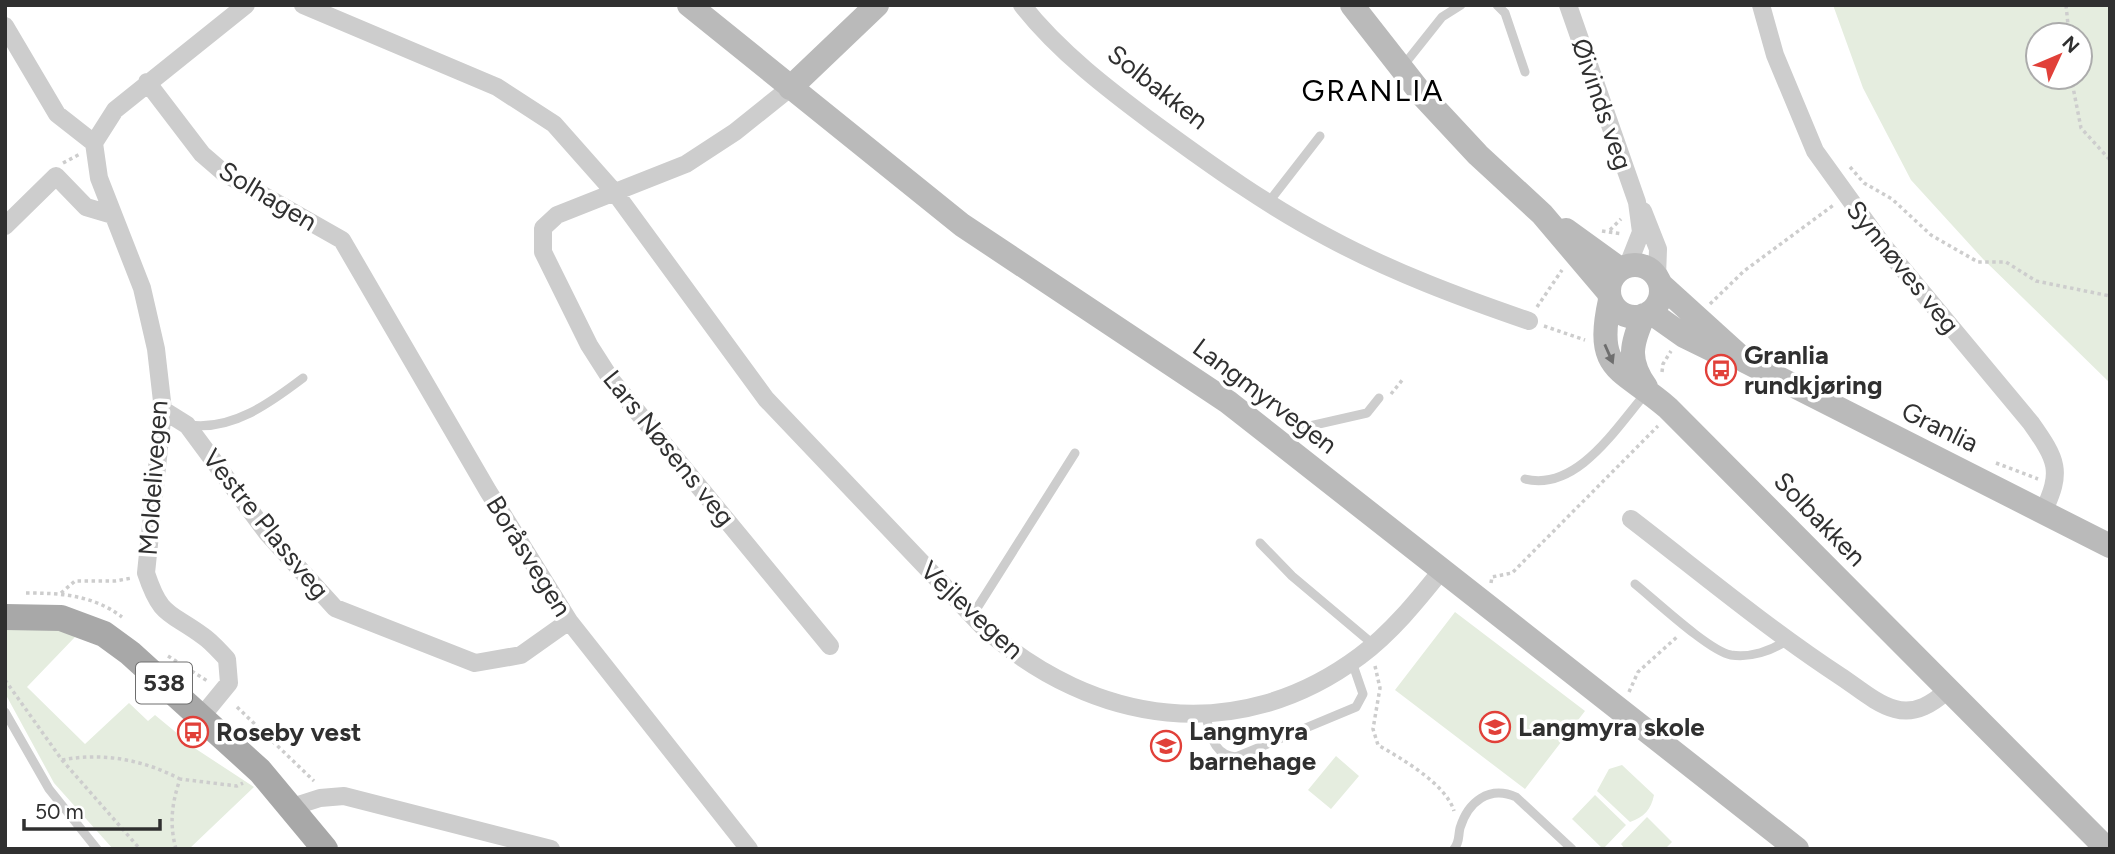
<svg xmlns="http://www.w3.org/2000/svg" width="2115" height="854" viewBox="0 0 2115 854" font-family="Figtree,sans-serif">
<style>
.green{fill:#e5eddf;fill-rule:evenodd}
.lines{fill:none;stroke-linecap:round;stroke-linejoin:round}
.path{stroke:#cdcdcd;stroke-width:3.5;stroke-dasharray:3.5 3.5;stroke-linecap:butt}
.lane{stroke:#cdcdcd;stroke-width:9}
.street{stroke:#cdcdcd;stroke-width:18}
.secondary{stroke:#bababa;stroke-width:24}
.primary{stroke:#a8a8a8;stroke-width:26}
.oneway{fill:#6e6e6e}
.labels{text-anchor:middle;stroke-width:7;stroke-linejoin:round;paint-order:stroke}
.shield{fill:#fff;stroke:#6e6e6e;stroke-width:2}
.shield-label{font-size:24px;font-weight:bold;fill:#303030}
.street-label{font-size:26px;fill:#303030;stroke:#fff}
.poi-label{font-size:26px;font-weight:bold;fill:#303030;stroke:#fff;text-anchor:start}
.quarter-label{font-size:30px;letter-spacing:2px;fill:#000;stroke:#fff}
</style>
<rect width="100%" height="100%" fill="#fff"/>
<path class="green" d="M 1833,5 L 2110,5 L 2110,383 L 1983,259 L 1911,180 L 1863,88 ZM 2038,35 L 2080,35 L 2080,77 L 2038,77 Z
M 1455,612 L 1585,711 L 1525,789 L 1395,690 Z
M 59,626 L 75,637 L 27,687 L 85,744 L 129,703 L 148,721 L 155,715 L 196,749 L 254,787 L 189,849 L 113,849 L 54,783 L 6,695 L 5,628 Z
M 1336,756 L 1359,776 L 1331,809 L 1308,790 Z
M 1622,765 L 1654,795 C 1651,810 1644,817 1630,822 L 1597,791 L 1609,769 Z
M 1595,795 L 1626,825 L 1603,849 L 1572,819 Z
M 1647,817 L 1672,842 L 1665,849 L 1625,849 L 1621,844 Z"/>
<g class="lines">
<path class="path" d="M 2066,5 L 2069,35
M 2071,77 L 2081,128 L 2110,160
M 63,163 L 80,154
M 1850,167 L 1864,183 L 1892,199 L 1931,235 L 1978,262 L 2006,262 L 2036,281 L 2110,296
M 1610,230 L 1621,219
M 1602,231 L 1622,234
M 1710,304 L 1744,271 L 1835,204
M 1537,307 L 1562,270
M 1544,326 L 1585,340
M 1662,372 L 1663,364 L 1671,351
M 1391,394 L 1403,379
M 1996,463 L 2038,479
M 1491,583 L 1492,577 L 1512,573 L 1658,426
M 26,593 C 61,593 93,595 122,617
M 61,593 L 75,581 L 115,581 L 132,578
M 168,656 L 209,682
M 1375,666 L 1380,688 L 1373,729 L 1378,745 C 1402,759 1446,784 1454,811
M 5,680 L 62,760 L 140,849
M 1629,692 L 1638,672 L 1678,636
M 237,707 L 314,781
M 62,760 C 103,752 144,760 180,779
M 176,849 C 169,823 172,803 180,779 L 237,786 L 243,783"/>
<path class="lane" d="M 1497,5 L 1505,13 L 1525,72
M 1403,66 L 1442,17 L 1461,5
M 1268,203 L 1320,136
M 189,425 C 232,431 270,403 303,378
M 1286,446 L 1301,428 L 1367,413 L 1379,398
M 1525,479 C 1578,492 1617,426 1647,392
M 1260,543 L 1292,576 L 1374,645
M 1635,584 C 1655,600 1709,651 1731,655 C 1750,658 1772,651 1787,640
M 972,616 L 1075,453
M 5,712 L 49,789 L 97,849
M 1205,714 C 1211,733 1212,755 1236,757 L 1356,707 L 1363,694 L 1352,662
M 1454,849 C 1460,842 1458,836 1460,828 C 1468,802 1489,785 1516,797 L 1572,849"/>
<path class="street" d="M 303,5 L 497,87 L 554,124 L 616,194 L 766,399 L 984,628 C 1094,725 1238,747 1360,656 C 1391,633 1417,601 1441,571
M 1022,5 C 1059,52 1109,90 1156,125 C 1212,166 1268,206 1329,238 C 1392,272 1462,298 1529,321
M 1568,5 L 1637,202 L 1641,232 L 1628,265
M 1761,5 L 1775,55 L 1815,151 L 1882,244 L 2031,423 C 2057,460 2063,471 2043,512
M 5,26 L 57,114 L 94,143 L 99,178 L 142,288 L 156,349 L 163,410 L 146,573 C 161,618 169,611 203,636 C 212,642 220,652 227,659 L 229,683 L 202,716
M 147,82 L 202,154 L 224,173 L 342,240 L 488,491 L 569,621 L 749,849
M 790,88 L 735,132 L 686,164 L 557,215 L 543,228 L 543,252 L 589,345 L 612,381 L 830,646
M 94,143 L 115,110 L 246,5
M 1643,211 L 1658,249 L 1657,277
M 5,226 L 56,176 L 86,207 L 113,215
M 163,410 L 187,425 L 267,533 L 335,608 L 475,663 L 521,655 L 569,621
M 1631,519 C 1700,572 1767,628 1840,676 C 1857,687 1876,704 1895,709 C 1916,715 1933,703 1948,690
M 292,807 L 320,798 L 344,796 L 551,849"/>
<path class="secondary" d="M 689,5 L 962,225 L 1228,402 L 1797,849
M 1352,5 L 1424,97 L 1478,155 L 1542,214 L 1609,293
M 790,88 L 877,5
M 1566,230 L 1620,269
M1609 291a26 26 0 1 1 52 0a26 26 0 1 1-52 0Z
M 1660,284 L 1745,361 L 2110,546
M 1610,300 C 1594,373 1621,367 1668,408 L 2107,849
M 1650,312 L 1684,336 L 1731,359
M 1644,315 C 1631,344 1627,360 1646,387"/>
<path class="primary" d="M 5,617 L 61,618 L 104,634 L 130,653 L 260,771 L 325,849"/>
</g>
<defs><path id="oneway-solid" d="M-6-.8H1V-3.2L6.5 0L1 3.2V.8H-6Z" transform="scale(1.75)"/></defs>
<use class="oneway" href="#oneway-solid" transform="translate(1609 354) rotate(66)"/>
<defs>
<g id="bus-ring" transform="scale(1.575)"><circle r="9.5" fill="#fff" stroke="#e14039" stroke-width="1.5"/><path d="M-5-6H5V4H4V6H2V4H-2V6H-4V4H-5ZM-3.5-4V0h7V-4ZM-3.5 1.2v1.5H-2V1.2ZM2 1.2v1.5H3.5V1.2Z" fill="#e14039"/></g>
<g id="school-ring" transform="scale(1.575)"><circle r="9.5" fill="#fff" stroke="#e14039" stroke-width="1.5"/><path d="M0-5L7-2L0 1L-7-2ZM-4 1L0 2.5L4 1V4Q0 6-4 4Z" fill="#e14039"/></g>
</defs>
<g fill-rule="evenodd">
<use href="#bus-ring" x="1721" y="370"/>
<use href="#school-ring" x="1495" y="727"/>
<use href="#bus-ring" x="193" y="732"/>
<use href="#school-ring" x="1166" y="746"/>
</g>
<g class="labels">
<rect class="shield" x="136" y="662.5" width="56" height="41" rx="5"/>
<g class="shield-label">
<text x="164" y="691">538</text>
</g>
<g class="street-label">
<text transform="translate(1158 87) rotate(38)" y="9">Solbakken</text>
<text transform="translate(1602 104) rotate(71)" y="9">Øivinds veg</text>
<text transform="translate(268 196) rotate(31)" y="9">Solhagen</text>
<text transform="translate(1903 267) rotate(51)" y="9">Synnøves veg</text>
<text transform="translate(1265 396) rotate(37)" y="9">Langmyrvegen</text>
<text transform="translate(1940 427) rotate(26)" y="9">Granlia</text>
<text transform="translate(669 448) rotate(51)" y="9">Lars Nøsens veg</text>
<text transform="translate(153 478) rotate(-86)" y="9">Moldelivegen</text>
<text transform="translate(1820 519) rotate(46)" y="9">Solbakken</text>
<text transform="translate(266 524) rotate(51)" y="9">Vestre Plassveg</text>
<text transform="translate(529 556) rotate(58)" y="9">Boråsvegen</text>
<text transform="translate(972 610) rotate(43)" y="9">Vejlevegen</text>
</g>
<g class="poi-label">
<text x="1744" y="364">Granlia<tspan x="1744" dy="30">rundkjøring</tspan></text>
<text x="1518" y="736">Langmyra skole</text>
<text x="1189" y="740">Langmyra<tspan x="1189" dy="30">barnehage</tspan></text>
<text x="216" y="741">Roseby vest</text>
</g>
<g class="quarter-label">
<text x="1373" y="101">GRANLIA</text>
</g>
</g>
<rect width="2115" height="854" fill="none" stroke="#303030" stroke-width="14"/>
<g transform="translate(2059 56) rotate(46)"><circle r="33" fill="#ffffff" stroke="#acacac" stroke-width="2"/>
<path d="M0-5L12 26L0 18L-12 26Z" fill="#e14039"/>
<text y="-10" font-size="19" font-weight="bold" text-anchor="middle" fill="#303030">N</text>
</g>
<path d="M24 819v10h136v-10" fill="none" stroke="#303030" stroke-width="3.5"/>
<text x="35" y="819" font-size="21" fill="#303030" stroke="#ffffff" stroke-width="5" paint-order="stroke">50 m</text>
</svg>
